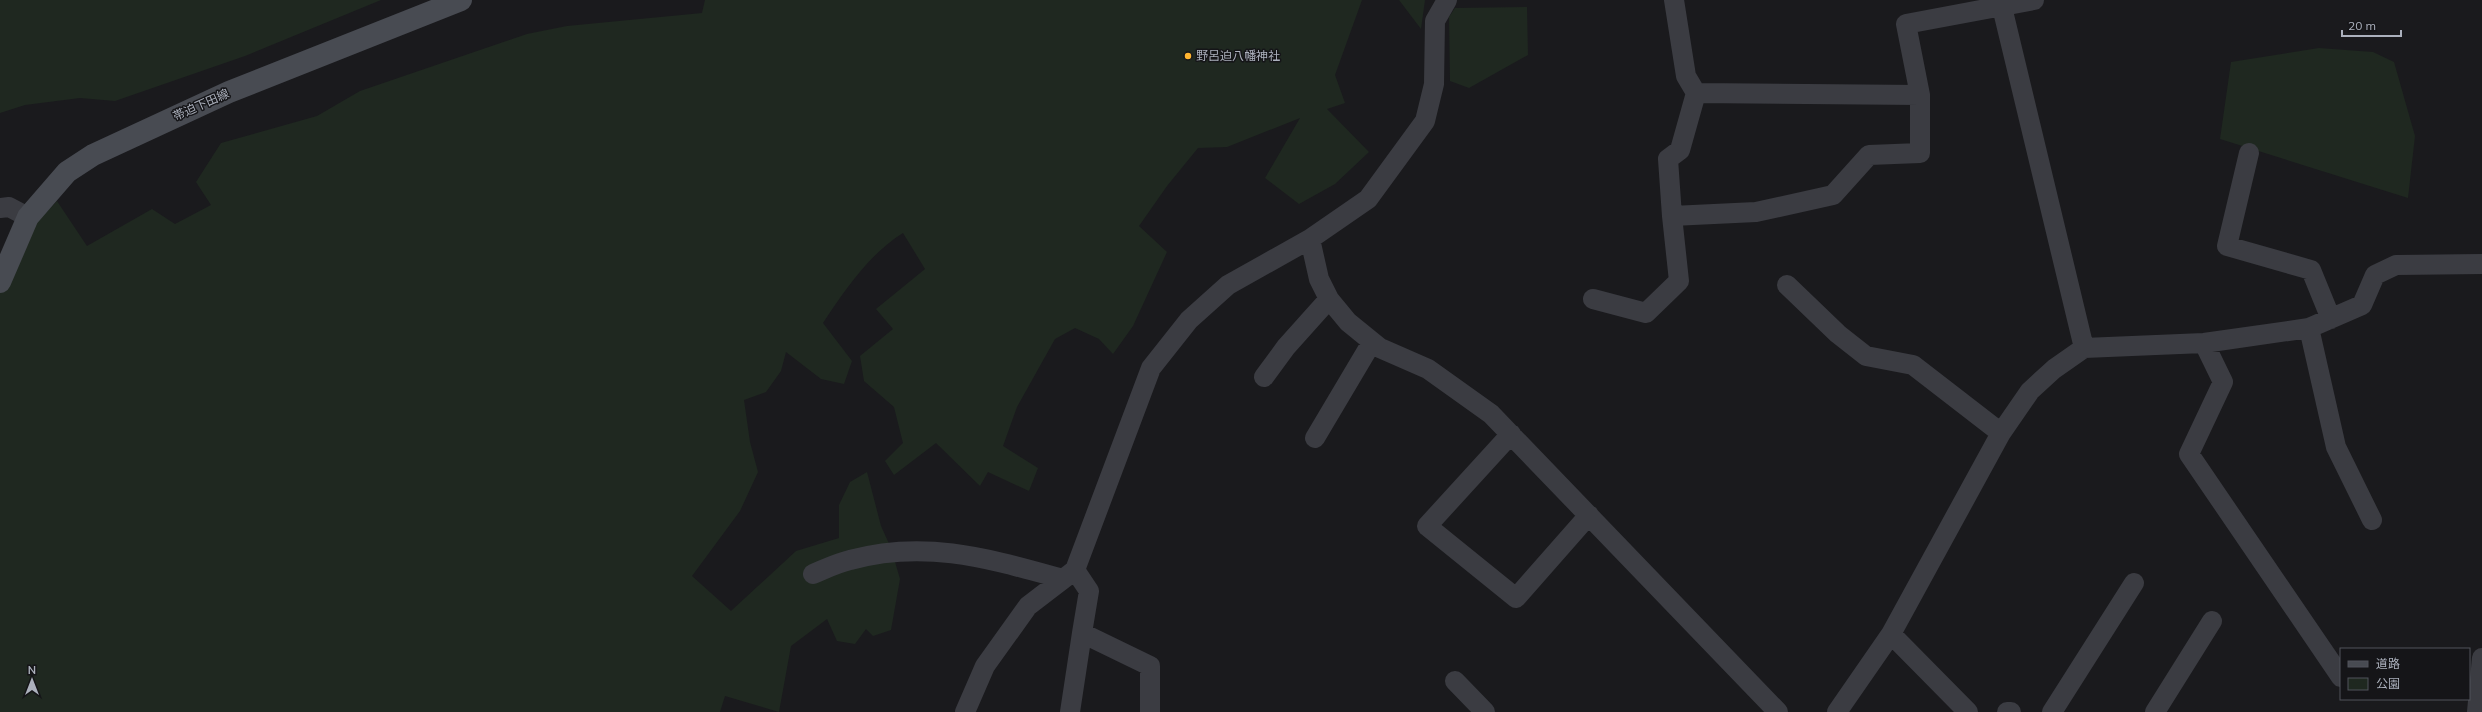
<svg xmlns="http://www.w3.org/2000/svg" width="2482" height="712" viewBox="0 0 2482 712" font-family="Mulish,'Noto Sans JP',sans-serif">
<style>
.green{fill:#1f2820}
.lines{fill:none;stroke-linecap:round;stroke-linejoin:round}
.minor{stroke:#3b3c42;stroke-width:20}
.secondary{stroke:#484b52;stroke-width:22}
.poi-dot{fill:#ffb530;stroke:#151518;stroke-width:1.5}
.labels{text-anchor:middle;stroke-width:3;stroke-linejoin:round;paint-order:stroke}
.poi-label{font-size:12px;fill:#acb1bd;stroke:#151518;text-anchor:start}
.street-label{font-size:12px;fill:#acb1bd;stroke:#151518}
</style>
<rect width="100%" height="100%" fill="#1a1a1d"/>
<path class="green" d="M 0,0 L 381,0 L 245,56 L 115,101 L 80,98 L 25,105 L 0,113 Z
M 705,0 L 1362,0 L 1335,75 L 1345,103 L 1327,109 L 1369,152 L 1335,184 L 1299,204 L 1265,178 L 1300,118 L 1227,147 L 1198,148 L 1167,186 L 1139,226 L 1167,252 L 1133,326 L 1113,354 L 1099,339 L 1075,328 L 1055,339 L 1017,407 L 1003,446 L 1038,468 L 1029,491 L 988,472 L 980,486 L 936,443 L 894,475 L 885,461 L 903,443 L 894,407 L 864,381 L 860,356 L 893,329 L 876,309 L 925,269 L 903,233 C 869,254 845,290 823,323 L 852,361 L 844,384 L 821,379 L 786,352 L 781,371 L 766,392 L 744,400 L 750,442 L 758,472 L 740,511 L 692,576 L 731,611 L 796,551 L 839,538 L 839,505 L 850,482 L 867,472 L 881,526 L 891,548 L 900,579 L 891,630 L 873,636 L 866,629 L 855,644 L 837,641 L 827,619 L 791,646 L 779,712 L 725,696 L 720,712 L 0,712 L 0,260 L 57,201 L 87,246 L 152,209 L 175,224 L 211,205 L 196,182 L 221,143 L 317,116 L 360,91 L 527,34 L 567,26 L 702,13 Z
M 1399,0 L 1425,0 L 1421,29 Z
M 1527,7 L 1528,55 L 1469,88 L 1450,81 L 1449,17 L 1455,8 Z
M 2319,48 L 2373,52 L 2394,62 L 2415,136 L 2408,198 L 2220,139 L 2231,62 Z"/>
<g class="lines">
<path class="minor" d="M 2002,7 L 2084,348
M 1920,95 L 1906,24 L 2034,0
M 2249,153 L 2227,246 L 2311,270 L 2331,319
M 0,208 L 9,207 L 28,217
M 1672,216 L 1668,159 L 1680,150 L 1696,93
M 1310,239 L 1319,279 L 1329,299 L 1348,322 L 1380,348 L 1428,369 L 1491,414 L 1778,712
M 1787,285 L 1838,334 L 1866,356 L 1913,365 L 2001,433
M 1593,299 L 1646,313 L 1679,281 L 1672,216 L 1756,212 L 1833,195 L 1869,155 L 1920,153 L 1920,95 L 1696,93 L 1686,76 L 1674,0
M 2309,328 L 2336,447 L 2372,520
M 2204,343 L 2223,382 L 2189,454 L 2341,677
M 1264,377 L 1286,347 L 1329,299
M 1511,434 L 1427,526 L 1516,598 L 1589,515
M 1315,438 L 1372,342
M 1075,570 L 1089,591 L 1082,633 L 1150,666 L 1150,712
M 813,574 C 825,569 837,563 850,560 C 926,539 990,559 1063,579
M 1891,634 L 1968,712
M 1455,681 L 1485,712
M 965,712 L 985,666 L 1028,606 L 1075,570 L 1151,368 L 1189,320 L 1228,285 L 1310,239 L 1368,199 L 1425,121 L 1434,84 L 1435,21 L 1447,0
M 1070,712 L 1082,633
M 1837,712 L 1891,634 L 2001,433 L 2030,391 L 2054,369 L 2084,348 L 2204,343 L 2309,328 L 2362,305 L 2375,275 L 2396,265 L 2482,264
M 2007,712 L 2011,712
M 2052,712 L 2134,583
M 2155,712 L 2212,621
M 2477,712 L 2482,658"/>
<path class="secondary" d="M 0,282 L 28,217 L 67,172 L 93,155 L 229,92 L 461,0"/>
</g>
<circle class="poi-dot" cx="1188" cy="56" r="4"/>
<g class="labels">
<g class="poi-label">
<text x="1196" y="60">野呂迫八幡神社</text>
</g>
<g class="street-label">
<text transform="translate(201 105) rotate(-24)" y="4">帯迫下田線</text>
</g>
</g>
<rect x="2340" y="648" width="130" height="52" fill="#151518" stroke="#51535a"/>
<rect x="2348" y="661" width="20" height="6" fill="#484b52" stroke="#51535a"/>
<text x="2376" y="668" font-size="12" fill="#acb1bd">道路</text>
<rect x="2348" y="678" width="20" height="12" fill="#1f2820" stroke="#51535a"/>
<text x="2376" y="688" font-size="12" fill="#acb1bd">公園</text>
<g transform="translate(32 680)" stroke="#151518" stroke-width="3" paint-order="stroke">
<path d="M0-3L7 15L0 10L-7 15Z" fill="#acb1bd"/>
<text y="-6" font-size="11" font-weight="bold" text-anchor="middle" fill="#acb1bd">N</text>
</g>
<path d="M2342 30v6h59v-6" fill="none" stroke="#acb1bd" stroke-width="2"/>
<text x="2348" y="30" font-size="12" fill="#acb1bd" stroke="#151518" stroke-width="3" paint-order="stroke">20 m</text>
</svg>
